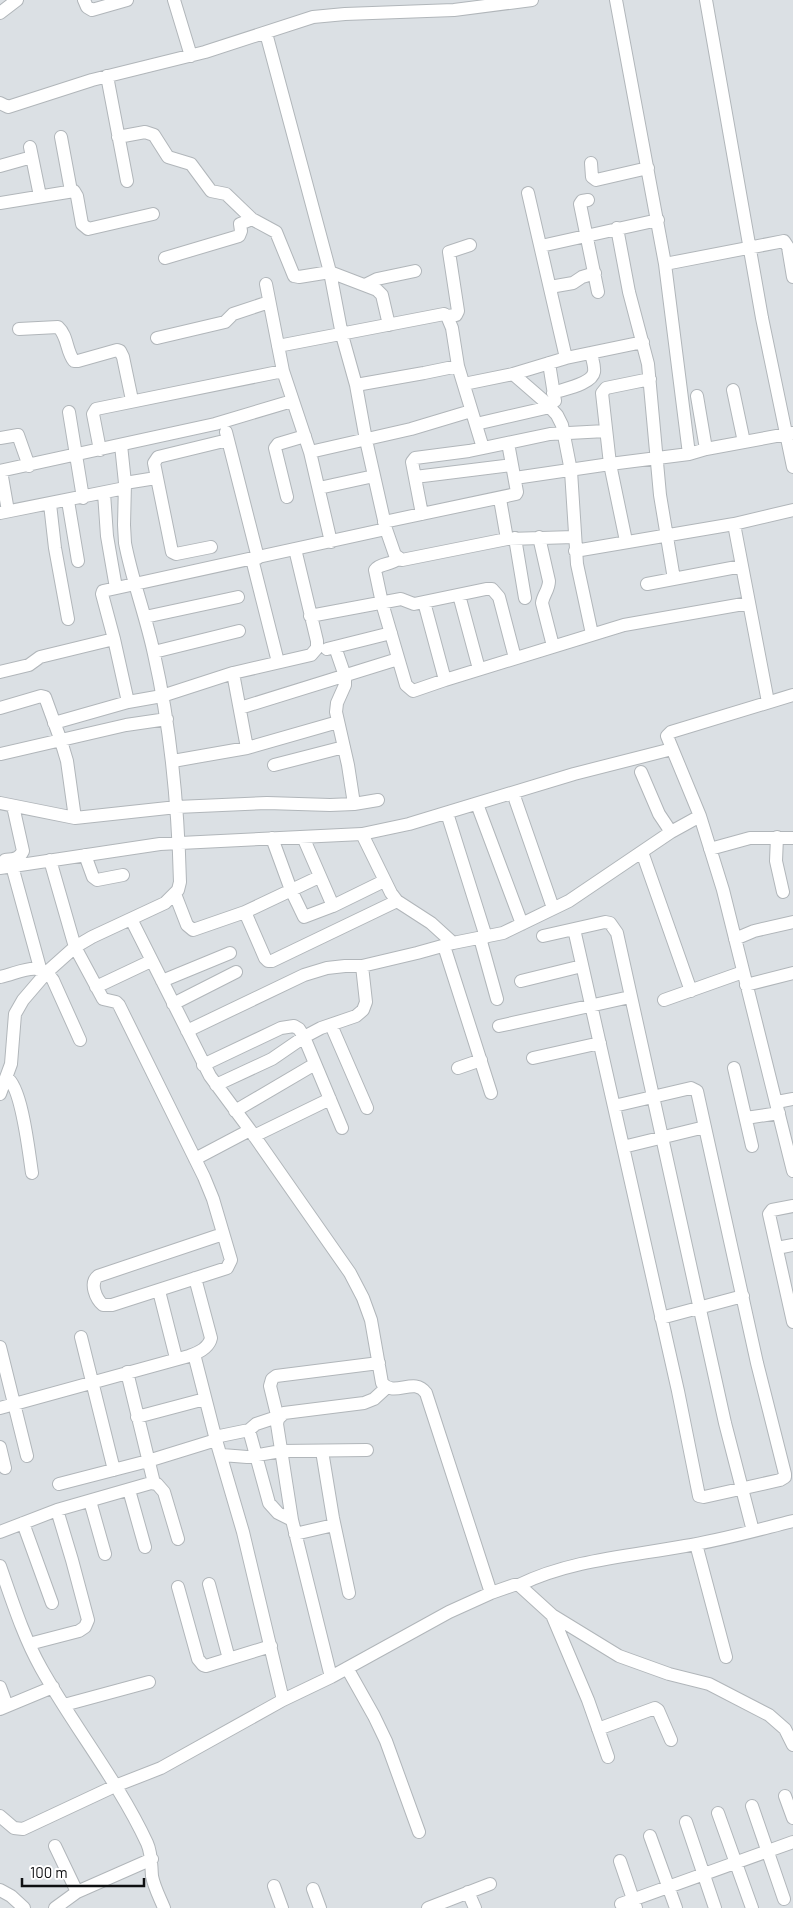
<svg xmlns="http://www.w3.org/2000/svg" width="793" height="1908" viewBox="0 0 793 1908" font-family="Barlow,sans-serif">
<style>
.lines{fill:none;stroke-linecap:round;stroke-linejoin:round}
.minor-casing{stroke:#b1b6ba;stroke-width:14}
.minor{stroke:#fff;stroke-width:12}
</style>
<rect width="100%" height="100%" fill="#dbe0e4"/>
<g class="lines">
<g class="minor-casing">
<path id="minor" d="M 84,0 L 87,7 L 92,10 L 127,0
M 174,0 L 191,56
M 616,0 L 665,264 L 689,454
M 706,0 L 762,318 L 793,467
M 0,13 L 17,0
M 266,33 L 330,272 L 342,335 L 356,385 L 366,440 L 386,529 L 395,555 L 402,560 L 507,539 L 574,537
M 107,76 L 127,181
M 0,103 L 8,107 L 92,80 L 205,52 L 313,17 L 345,14 L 454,10 L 532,0
M 61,137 L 71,191
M 118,137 L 145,132 L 154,135 L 168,157 L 191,164 L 211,191 L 226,194 L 252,219 L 276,232 L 294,276 L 299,277 L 330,272 L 377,290 L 382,295 L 389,325
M 30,147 L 40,196
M 591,163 L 592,177 L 596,180 L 648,168
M 0,166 L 32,157
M 528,193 L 566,358
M 588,200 L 582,201 L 580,204 L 598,292
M 0,203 L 74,191 L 77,196 L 82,224 L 88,229 L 153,214
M 617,228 L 629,292 L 648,364 L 660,495 L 674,579
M 541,246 L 658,220
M 165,258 L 239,236 L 241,231 L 240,224 L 252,219
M 665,264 L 784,241 L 788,247 L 793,277
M 266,284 L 283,371 L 310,452 L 331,542
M 365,285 L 377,279 L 415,271
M 550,287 L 573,283 L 582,277 L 595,273
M 447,316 L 456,315 L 458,311 L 449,252 L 470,245
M 19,329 L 58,327 C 68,336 66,351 74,361 L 78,361 L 117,350 L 120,351 L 123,357 L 132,400
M 157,338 L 225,322 L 233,314 L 269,302
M 278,346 L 444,314 L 447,316 L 452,328 L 458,366 L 483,448
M 549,363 L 555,401
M 513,374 L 543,400 L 557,415 L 562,425 L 571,471 L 577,564 L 592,634
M 464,384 L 513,374 L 566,358 L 643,342
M 356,385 L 424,373 L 458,366
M 733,390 L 744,442
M 553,393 C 564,389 592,384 594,372 C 595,366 592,359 591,353
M 697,396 L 706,449
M 69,412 L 83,498
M 476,424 L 550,407
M 226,432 L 258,558
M 0,438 L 18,435 L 29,466
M 100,450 L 93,414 L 96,409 L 283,371
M 310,452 L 411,429 L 471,411
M 0,471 L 215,424 L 292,401
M 1,471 L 8,511
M 415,477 L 512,465
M 515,478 L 610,464 L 689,454 L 706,449 L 793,433
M 125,483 L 156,478
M 319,488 L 374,476
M 104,493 L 107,536 L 116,588
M 287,497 L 275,448 L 278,444 L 305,436
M 500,499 L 507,539
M 68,501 L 78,561
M 50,504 L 55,548 L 68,619
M 0,513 L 125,488
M 422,514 L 412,462 L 415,458 L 469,451 L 550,434 L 606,431
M 384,522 L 516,494 L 517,492 L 508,443
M 734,524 L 768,702
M 539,537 L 549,581 C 549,590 543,595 542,603 L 553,646
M 515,538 L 525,598
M 626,541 L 610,464 L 602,393 L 606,388 L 650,379
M 211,547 L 176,554 L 172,552 L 154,463 L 158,457 L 228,440
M 575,551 L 734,524 L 793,510
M 252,559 L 278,662
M 398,559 C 391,565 380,563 375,570 L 382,603 L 406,685 L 413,691 L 445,680 L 624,625 L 749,603
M 647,584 L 742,566
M 459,595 L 479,669
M 424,602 L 445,680
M 310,616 L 401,599 L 414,604 L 486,589 L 492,589 L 499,597 L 515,658
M 145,617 L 238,597
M 335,647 L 345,676 L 345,685 L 337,703 L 336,712 L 348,765 L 354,804
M 327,649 L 391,633
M 154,652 L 239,631
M 0,672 L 29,665 L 40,657 L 114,639
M 233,673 L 247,748
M 793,695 L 671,732 L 667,736 L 700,816 L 723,890 L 793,1171
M 128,702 L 114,639 L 102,594 L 103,591 L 386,529
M 0,708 L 41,696 L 45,697 L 61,741 L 67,761 L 75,818
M 240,708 L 398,659
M 54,723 L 128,702 L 162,696 L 233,673 L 311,655 L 317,648 L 317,641 L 295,549
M 1,754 L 126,725 L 167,719
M 173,761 L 247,748 L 338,722
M 274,765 L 344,747
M 641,772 L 659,814 L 671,832
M 513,793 L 553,908
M 0,803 L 75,818 L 177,807 L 267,803 L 330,805 L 354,804 L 378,800
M 477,804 L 522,924
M 447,813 L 486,937
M 362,834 L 391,893 L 397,901 L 431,923 L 453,943
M 303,837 L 333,906
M 777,837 L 776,861 L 783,892
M 272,838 L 291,890 L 304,917 L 333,906 L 384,881
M 710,849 L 750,838 L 793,838
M 642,852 L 691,991
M 85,855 L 93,877 L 97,880 L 123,875
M 5,860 C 14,859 19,859 23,851 L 13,806
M 50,860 L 75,947 L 103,999 L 116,1002 L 119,1005 L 204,1177 L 213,1199 L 231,1260 L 227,1268 L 112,1305 L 103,1305 C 96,1299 89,1283 98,1276 L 223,1234
M 12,866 L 40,968
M 0,868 L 160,844 L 362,834 L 409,824 L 574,774 L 672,749
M 175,894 L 187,925 L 193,930 L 245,912 L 319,877
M 245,912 L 265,958 L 268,961 L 272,961 L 397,901
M 131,919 L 210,1076 L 250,1130 L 350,1273 L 363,1298 L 371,1320 L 382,1383 C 395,1398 414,1376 426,1393 L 491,1593
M 574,929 L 678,1391 L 699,1496 L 704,1497 L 780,1480 L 785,1477 L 785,1474 L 757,1363 L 697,1091 L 691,1088 L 614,1106
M 543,936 L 605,922 L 610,923 L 617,933 L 725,1423 L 753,1531
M 480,938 L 497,999
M 735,939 L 754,931 L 793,922
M 444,946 L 491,1093
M 0,977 C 20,973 39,959 53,980 L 80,1040
M 162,981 L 230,953
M 521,981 L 582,966
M 746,985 L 793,973
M 96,987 L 151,961
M 664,1000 L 743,972
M 173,1004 L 236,972
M 331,1025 L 367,1108
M 499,1026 L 630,997
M 187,1031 L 304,975 L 327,968 L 345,966 L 362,966 L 417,953 L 453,943 L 503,933 L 569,901 L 671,832 L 700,816
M 533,1058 L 600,1043
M 203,1065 L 281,1028 L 294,1026 L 299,1029 L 304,1037 L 342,1128
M 458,1068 L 481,1060
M 734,1068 L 752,1146
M 7,1078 C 22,1087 29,1154 32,1173
M 216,1085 L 272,1059 L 304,1037 L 321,1028 L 356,1016 L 363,1010 L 366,1002 L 362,966
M 0,1094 L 11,1064 L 15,1014 L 23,1000 L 47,972 L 75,947 L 92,937 L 165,903 L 178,890 L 180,882 C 178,805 171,729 154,654 C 146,616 132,580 125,543 L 124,525 L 125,483 L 121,445
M 777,1102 L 793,1099
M 235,1111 L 315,1064
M 746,1118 L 779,1113
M 254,1136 L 330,1099
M 623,1147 L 705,1127
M 195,1159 L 250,1130
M 793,1206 L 772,1210 L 769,1214 L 793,1322
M 777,1248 L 793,1245
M 159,1291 L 176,1358
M 661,1318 L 743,1296
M 81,1337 L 114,1470
M 0,1347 L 27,1456
M 194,1354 L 216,1440 L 243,1532 L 283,1700
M 127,1372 L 154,1483
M 0,1408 L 189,1356 C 198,1353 209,1348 211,1338 L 195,1278
M 137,1417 L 205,1399
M 278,1419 L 270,1386 L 272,1379 L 276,1376 L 379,1363
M 249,1430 L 269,1503 L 278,1513 L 292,1520
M 215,1437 L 249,1430 L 256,1424 L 277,1417
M 0,1447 L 5,1468
M 322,1451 L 333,1518 L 349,1593
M 222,1455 L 247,1457 L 281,1451 L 367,1450
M 59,1484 L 148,1461 L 216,1440
M 129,1490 L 145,1547
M 90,1501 L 105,1554
M 23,1523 L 52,1603
M 0,1532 L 57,1510 L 151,1483 L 157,1484 L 164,1492 L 178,1539
M 295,1534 L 334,1525
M 696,1544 L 726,1657
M 0,1566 C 12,1600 23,1636 41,1668 C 74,1727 118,1781 147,1843 C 152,1854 151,1865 152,1876 C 154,1887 160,1898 164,1908
M 209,1584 L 229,1659
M 519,1585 L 552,1615 L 619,1656 L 669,1674 L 709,1684 L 769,1715 L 785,1729 L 793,1745
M 178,1587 L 198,1659 L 203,1665 L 206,1666 L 271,1646
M 552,1615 L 588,1700 L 608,1757
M 29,1644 L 79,1631 L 85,1627 L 88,1620 L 72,1560 L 57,1510
M 347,1668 L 374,1716 L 386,1741 L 419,1832
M 331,1677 L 292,1520 L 277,1424 L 278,1419 L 284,1413 L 364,1403 L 374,1399 L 386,1388
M 0,1687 L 7,1706
M 64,1705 L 149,1682
M 0,1709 L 53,1687
M 598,1729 L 655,1708 L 658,1710 L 671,1740
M 785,1796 L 793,1818
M 752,1806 L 784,1899
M 718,1813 L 752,1908
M 0,1816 L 14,1828 L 23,1829 L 115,1786 L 161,1768 L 283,1700 L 331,1677 L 449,1612 L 491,1593 L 514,1585 L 519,1585 C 570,1560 630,1556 685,1546 C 722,1540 757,1530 793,1521
M 686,1822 L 715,1908
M 650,1836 L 676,1908
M 55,1846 L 77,1892
M 620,1861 L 636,1908
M 274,1886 L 282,1908
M 313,1889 L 320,1908
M 0,1890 L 11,1896 L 24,1908
M 468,1892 L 475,1908
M 621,1904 L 793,1842
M 55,1908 L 77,1892 L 152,1859
M 428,1908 L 490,1884"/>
</g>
<use href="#minor" class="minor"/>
</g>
<path d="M22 1878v8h122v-8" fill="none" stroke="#0f1012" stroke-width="2.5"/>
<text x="30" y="1878" font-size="15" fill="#0f1012" stroke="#ffffff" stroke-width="4" paint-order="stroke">100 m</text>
</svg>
